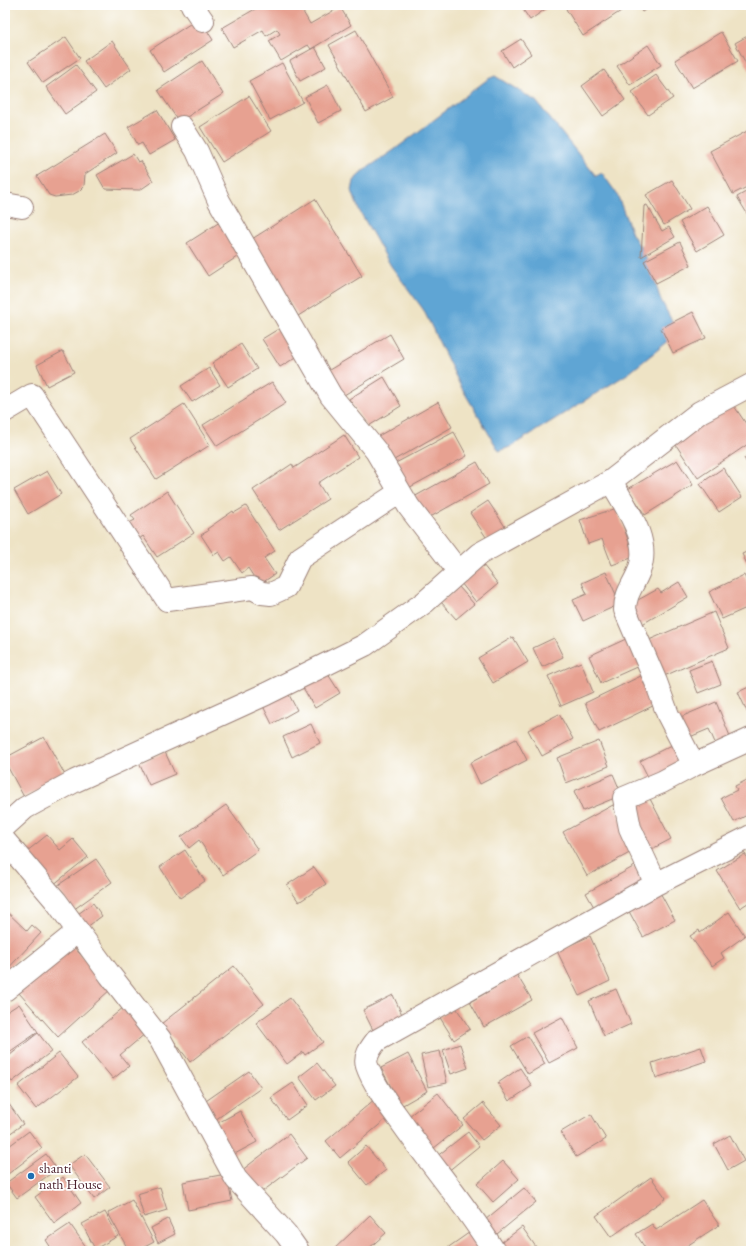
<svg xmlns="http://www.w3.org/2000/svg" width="756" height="1256" viewBox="0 0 756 1256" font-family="'EB Garamond',serif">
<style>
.water{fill:#5ea5d4;stroke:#546280}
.building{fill:#e7a191}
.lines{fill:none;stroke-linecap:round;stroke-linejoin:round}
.minor-casing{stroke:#9c8178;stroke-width:24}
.minor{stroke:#fff;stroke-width:22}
.poi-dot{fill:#1f6fb2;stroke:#fff;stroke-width:1.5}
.labels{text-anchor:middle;stroke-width:3.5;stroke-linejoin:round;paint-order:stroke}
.poi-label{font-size:14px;fill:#4a1f2b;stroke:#fff;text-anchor:start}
</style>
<rect width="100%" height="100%" fill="#fff"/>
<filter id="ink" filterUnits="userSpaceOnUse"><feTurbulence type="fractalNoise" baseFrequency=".025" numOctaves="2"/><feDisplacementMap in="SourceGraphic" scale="8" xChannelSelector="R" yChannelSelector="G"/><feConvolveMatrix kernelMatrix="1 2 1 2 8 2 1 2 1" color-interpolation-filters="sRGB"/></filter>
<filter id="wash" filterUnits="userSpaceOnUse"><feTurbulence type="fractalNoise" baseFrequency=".012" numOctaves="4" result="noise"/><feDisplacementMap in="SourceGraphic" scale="16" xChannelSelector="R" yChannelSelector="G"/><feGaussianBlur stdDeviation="0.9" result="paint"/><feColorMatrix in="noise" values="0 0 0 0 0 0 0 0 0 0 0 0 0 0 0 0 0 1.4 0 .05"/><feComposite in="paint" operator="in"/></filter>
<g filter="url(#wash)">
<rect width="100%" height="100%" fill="#eee3c5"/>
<path class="water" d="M 495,76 L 536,101 L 596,176 L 602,173 L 617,194 L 632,234 L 641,248 L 652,271 L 660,298 L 674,325 L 671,339 L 629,373 L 510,447 L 499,451 L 460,385 L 423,309 L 391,266 L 359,210 L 352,191 L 354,181 L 360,173 L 394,150 L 488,79 Z"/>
<g id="blocks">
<path class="building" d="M 262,5 L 299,5 L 310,24 L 340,7 L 351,25 L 311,49 L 308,45 L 281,61 L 269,41 L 280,34 L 277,29 L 266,36 L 263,30 L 233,47 L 222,28 Z
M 520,5 L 546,5 L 547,8 L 530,20 Z
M 572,5 L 630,5 L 583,36 L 566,9 Z
M 637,5 L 653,5 L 642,12 Z
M 199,18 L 213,40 L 164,72 L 150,50 Z
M 356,30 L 393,97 L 366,112 L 329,45 Z
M 721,32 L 738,61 L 692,88 L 675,60 Z
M 751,34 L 751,73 L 735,43 Z
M 66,37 L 80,58 L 43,83 L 28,62 Z
M 521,39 L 531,54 L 512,67 L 502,51 Z
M 112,41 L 131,69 L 104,89 L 84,61 Z
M 648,45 L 661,65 L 630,85 L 617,66 Z
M 315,47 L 326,67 L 300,81 L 290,61 Z
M 202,61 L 223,94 L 179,122 L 158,90 Z
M 282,63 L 303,102 L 270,120 L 249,81 Z
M 76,65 L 96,92 L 65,114 L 46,87 Z
M 604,70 L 625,100 L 603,116 L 582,86 Z
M 656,75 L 673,98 L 648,115 L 632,92 Z
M 328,85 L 341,111 L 318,123 L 305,97 Z
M 249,96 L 271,131 L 222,162 L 200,127 Z
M 157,110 L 175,140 L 149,155 L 142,143 L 138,145 L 128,127 Z
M 751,129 L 751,185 L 733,194 L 710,151 Z
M 105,134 L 117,153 L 85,174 L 84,186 L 79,191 L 72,195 L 55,197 L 49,195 L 37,176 Z
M 133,154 L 138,162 L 141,161 L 153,181 L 140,190 L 105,189 L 97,175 Z
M 672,180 L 690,209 L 664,225 L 646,195 Z
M 751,189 L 751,220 L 737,197 Z
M 315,199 L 362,276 L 298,316 L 252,239 Z
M 647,205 L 662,231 L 669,227 L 675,237 L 641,257 L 644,206 Z
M 707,206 L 724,235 L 697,251 L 680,222 Z
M 223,220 L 243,253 L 208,276 L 187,243 Z
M 680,242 L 691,265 L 656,283 L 644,261 Z
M 693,312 L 706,338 L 673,353 L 661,328 Z
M 280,328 L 298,356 L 280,367 L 262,339 Z
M 390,334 L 404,359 L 339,398 L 324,373 Z
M 241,344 L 257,369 L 228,387 L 212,363 Z
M 63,351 L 74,372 L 47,386 L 37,365 Z
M 209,368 L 220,385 L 192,402 L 181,386 Z
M 384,377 L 401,406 L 367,427 L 349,399 Z
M 272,382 L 286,403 L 217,446 L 203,425 Z
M 438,402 L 452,427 L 387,464 L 373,439 Z
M 732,403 L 751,431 L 751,442 L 698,478 L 674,442 Z
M 184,404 L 210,445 L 156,479 L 130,439 Z
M 454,432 L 467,456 L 403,491 L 390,466 Z
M 344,435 L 358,457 L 318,483 L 328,499 L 279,530 L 253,490 L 292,464 L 294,468 Z
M 751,454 L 751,470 L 744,458 Z
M 677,460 L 693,485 L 645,515 L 628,489 Z
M 477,462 L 489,484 L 425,520 L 412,498 Z
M 723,468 L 742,497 L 719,512 L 700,484 Z
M 47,471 L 61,494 L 28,514 L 14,490 Z
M 167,491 L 194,533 L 157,557 L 143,536 L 138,540 L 127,524 L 135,520 L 131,515 Z
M 488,501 L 508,531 L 490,543 L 470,513 Z
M 246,506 L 275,551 L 264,558 L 275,574 L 259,585 L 248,568 L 242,573 L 231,557 L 225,561 L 219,552 L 214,555 L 201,535 L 208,531 L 207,529 L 233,511 L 234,513 Z
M 617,508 L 634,557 L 612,565 L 602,539 L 588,544 L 580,520 Z
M 751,550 L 751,572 L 742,554 Z
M 483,565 L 498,584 L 476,602 L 461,583 Z
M 606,572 L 620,604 L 583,621 L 573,600 L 587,594 L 582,583 Z
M 744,575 L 751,589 L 751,606 L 722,619 L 709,592 Z
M 679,582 L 688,597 L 639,626 L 627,606 L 658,589 L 661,593 Z
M 459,587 L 474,604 L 456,619 L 441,602 Z
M 714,612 L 729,648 L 664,676 L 649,640 Z
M 513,637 L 528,662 L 493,683 L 478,658 Z
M 554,638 L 563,657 L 542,667 L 533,648 Z
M 628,638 L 641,665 L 601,683 L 589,656 Z
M 712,661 L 721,684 L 698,693 L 689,670 Z
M 581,662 L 593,692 L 561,706 L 548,676 Z
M 326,671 L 340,693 L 315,708 L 302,686 Z
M 645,674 L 659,703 L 599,732 L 585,703 Z
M 751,686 L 751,720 L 738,692 Z
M 287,691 L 297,710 L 272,724 L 262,704 Z
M 716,702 L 732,741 L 717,747 L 709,729 L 685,739 L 676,719 Z
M 559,714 L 573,739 L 542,756 L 528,730 Z
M 311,724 L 320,743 L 292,757 L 283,737 Z
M 44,737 L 65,775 L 24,797 L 5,762 L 5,758 Z
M 516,739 L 527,760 L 480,784 L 470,763 Z
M 599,741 L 609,766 L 566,783 L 557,758 Z
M 678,742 L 689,764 L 651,783 L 640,761 Z
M 165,752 L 175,774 L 149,785 L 139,763 Z
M 613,774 L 622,795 L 583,811 L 574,791 Z
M 751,778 L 751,817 L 749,814 L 734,822 L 721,798 L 737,790 L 735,786 Z
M 649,797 L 671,839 L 650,850 L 628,808 Z
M 226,805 L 258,850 L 223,875 L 199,840 L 189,848 L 181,837 Z
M 613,805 L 637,849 L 587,876 L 563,832 Z
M 47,835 L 60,850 L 73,839 L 88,857 L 53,885 L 26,852 Z
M 185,850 L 205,881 L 180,898 L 160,867 Z
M 745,854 L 751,863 L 751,901 L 740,908 L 717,871 Z
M 96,859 L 112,882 L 73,910 L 57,886 Z
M 635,866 L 646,887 L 598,914 L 586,893 Z
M 314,867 L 326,884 L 299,902 L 287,885 Z
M 657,887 L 675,920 L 643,937 L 625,904 Z
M 93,903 L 102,916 L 87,927 L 78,914 Z
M 5,910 L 27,931 L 32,925 L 41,933 L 5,972 Z
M 729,912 L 745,936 L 721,953 L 724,958 L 712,966 L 690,936 L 699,930 L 700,933 Z
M 590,936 L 610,981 L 579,996 L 557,951 Z
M 72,945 L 111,989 L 58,1037 L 19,993 Z
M 234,966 L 264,1004 L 190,1062 L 161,1024 Z
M 517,975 L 532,1000 L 484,1027 L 470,1002 Z
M 616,989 L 631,1024 L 604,1036 L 589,1001 Z
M 393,995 L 405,1021 L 376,1036 L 363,1010 Z
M 290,998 L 323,1042 L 305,1055 L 303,1052 L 287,1064 L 256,1023 Z
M 19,1004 L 38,1032 L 5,1055 L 5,1013 Z
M 455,1006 L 470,1029 L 454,1040 L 439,1016 Z
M 124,1007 L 146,1033 L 120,1055 L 129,1066 L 113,1079 L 82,1042 Z
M 562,1017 L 578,1048 L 549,1063 L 532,1033 Z
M 38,1033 L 52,1051 L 12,1082 L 5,1073 L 5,1059 Z
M 528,1036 L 545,1064 L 528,1074 L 511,1046 Z
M 460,1044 L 468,1068 L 451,1074 L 443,1050 Z
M 701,1047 L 706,1061 L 656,1078 L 652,1063 Z
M 440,1051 L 447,1083 L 428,1087 L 421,1055 Z
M 59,1053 L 78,1077 L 36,1109 L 18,1086 Z
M 408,1054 L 427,1091 L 401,1106 L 381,1068 Z
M 317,1063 L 335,1086 L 316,1100 L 299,1077 Z
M 520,1068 L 532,1086 L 509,1101 L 498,1083 Z
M 249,1071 L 261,1088 L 215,1120 L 203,1103 Z
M 293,1083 L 308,1105 L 287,1120 L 271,1098 Z
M 438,1093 L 463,1125 L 429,1152 L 404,1120 Z
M 376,1098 L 391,1115 L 340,1158 L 326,1141 Z
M 6,1100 L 23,1124 L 5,1137 L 5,1101 Z
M 483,1103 L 501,1125 L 482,1140 L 464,1119 Z
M 240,1111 L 257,1142 L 231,1156 L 214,1125 Z
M 591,1114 L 606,1139 L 576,1157 L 561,1132 Z
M 29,1131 L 42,1148 L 8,1174 L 5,1171 L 5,1149 Z
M 468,1132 L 479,1146 L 447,1172 L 436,1157 Z
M 289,1134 L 307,1158 L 259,1194 L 241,1171 Z
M 730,1135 L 744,1161 L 728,1170 L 714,1144 Z
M 366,1146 L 386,1170 L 367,1185 L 348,1162 Z
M 46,1154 L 57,1169 L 17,1198 L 6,1183 Z
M 85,1154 L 110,1187 L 94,1199 L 69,1165 Z
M 503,1161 L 519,1179 L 493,1202 L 477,1184 Z
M 226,1174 L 232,1201 L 188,1210 L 183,1182 Z
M 63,1177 L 81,1203 L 54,1223 L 35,1197 Z
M 651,1177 L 666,1198 L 611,1237 L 596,1216 Z
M 160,1187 L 167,1210 L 144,1217 L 137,1194 Z
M 524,1188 L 536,1202 L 497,1234 L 485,1220 Z
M 132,1200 L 154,1242 L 137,1251 L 129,1251 L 108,1213 Z
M 702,1200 L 719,1225 L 679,1251 L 647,1251 L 636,1234 L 652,1224 L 656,1230 Z
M 105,1212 L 118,1236 L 95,1249 L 82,1224 Z
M 370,1215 L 386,1233 L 366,1251 L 332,1251 Z
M 168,1219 L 175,1234 L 158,1243 L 151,1228 Z
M 70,1224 L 89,1251 L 53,1251 L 46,1240 Z
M 522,1227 L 536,1247 L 530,1251 L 502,1251 L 498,1245 Z
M 473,1230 L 488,1251 L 443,1251 Z"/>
</g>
</g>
<g filter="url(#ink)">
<use href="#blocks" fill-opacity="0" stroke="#9c8178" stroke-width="1"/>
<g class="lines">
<g class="minor-casing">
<path id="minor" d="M 192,5 L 203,21
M 182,127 L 197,151 L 219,201 L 331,396 L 376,451 L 409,507 L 459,572
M 5,204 L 22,207
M 5,411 L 32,395 L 167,600 L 252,588 L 262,593 L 271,594 L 286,587 L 300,558 L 400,492
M 694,765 L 751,739
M 5,826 L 25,808 L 75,781 L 266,694 L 365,645 L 425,602 L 479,554 L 611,481 L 700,412 L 751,385
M 5,841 L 56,901 L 110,975 L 160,1039 L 236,1179 L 286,1234 L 298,1251
M 656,884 L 751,836
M 5,990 L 78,931
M 494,1251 C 466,1205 430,1164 399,1119 C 389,1106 372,1081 367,1066 C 364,1057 370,1049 376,1041 L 656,884 L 630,828 L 624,798 L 662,782 L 694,765 L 668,715 L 656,682 L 625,610 C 625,594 633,586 639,571 C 652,540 625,507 611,481"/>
</g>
<use href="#minor" class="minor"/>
</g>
</g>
<circle class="poi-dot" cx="31" cy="1176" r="4"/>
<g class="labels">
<g class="poi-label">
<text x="39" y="1173">shanti<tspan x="39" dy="16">nath House</tspan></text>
</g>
</g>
<rect width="756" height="1256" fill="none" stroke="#fff" stroke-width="20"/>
</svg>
